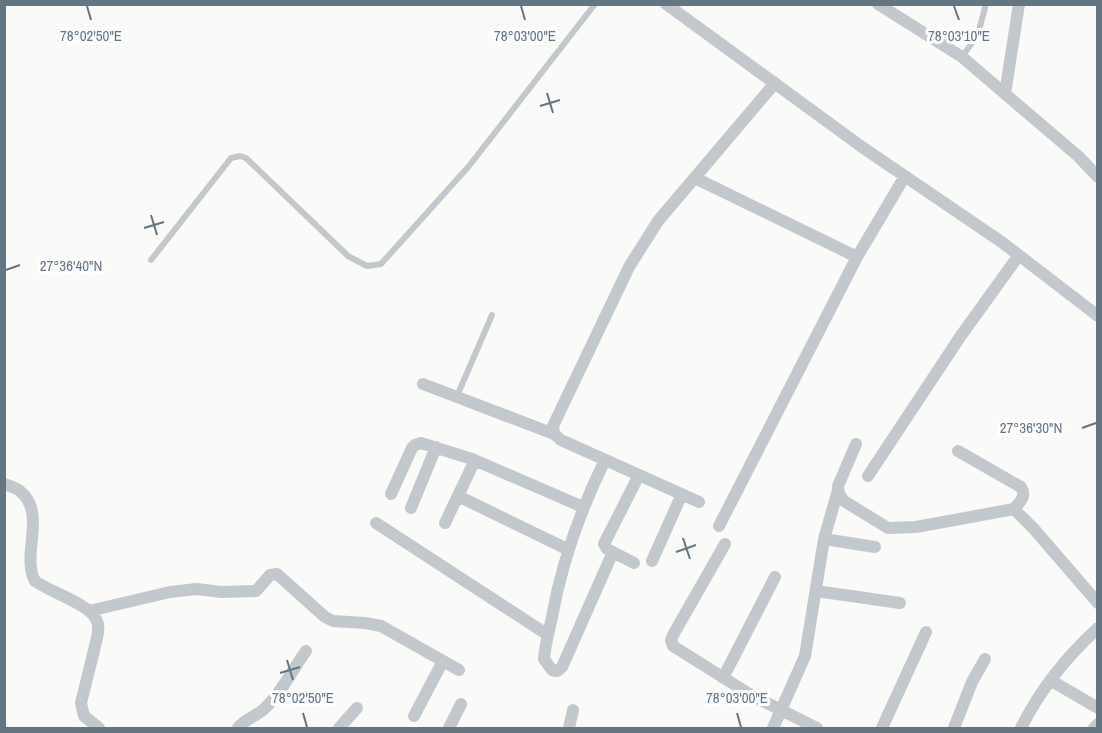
<svg xmlns="http://www.w3.org/2000/svg" width="1102" height="733" viewBox="0 0 1102 733" font-family="'Archivo Narrow',sans-serif">
<style>
.lines{fill:none;stroke-linecap:round;stroke-linejoin:round}
.service{stroke:#c3c8cc;stroke-width:6}
.minor{stroke:#c3c8cc;stroke-width:12}
.ticks{fill:none;stroke:#657683;stroke-width:2}
.ticks-label{font-size:15px;text-anchor:middle;fill:#657683;stroke:#fff;stroke-width:6;stroke-linejoin:round;paint-order:stroke}
</style>
<rect width="100%" height="100%" fill="#fafaf8"/>
<g class="lines">
<path class="service" d="M 962,57 L 978,34 L 986,4
M 151,260 L 231,158 L 240,156 L 246,158 L 348,256 L 367,266 L 381,264 L 469,166 L 595,4
M 457,396 L 492,315"/>
<path class="minor" d="M 666,4 L 862,147 L 1003,243 L 1098,316
M 878,4 L 962,57 L 1078,156 L 1098,177
M 1005,94 L 1019,4
M 695,178 L 857,257
M 423,384 L 554,434
M 856,444 L 838,486 L 839,494 L 844,501 L 888,528 L 916,527 L 1014,509 L 1034,529 L 1098,603
M 958,451 L 1021,487 C 1027,496 1020,502 1014,509
M 605,460 C 580,511 562,561 552,617 C 549,631 545,645 544,659 L 552,670 L 557,671 L 562,667 L 613,552
M 868,476 L 960,337 L 1019,255
M 4,484 C 10,486 18,488 22,493 C 46,515 21,556 35,581 C 50,592 89,604 96,619 C 100,626 98,632 97,638 L 81,703 L 84,716 L 99,728
M 391,494 L 412,448 L 415,445 L 421,443 L 472,459 L 583,507
M 458,496 L 567,549
M 699,502 L 561,440 L 554,434 L 553,426 L 629,267 L 658,221 L 775,83
M 411,508 L 436,447
M 376,523 L 548,635
M 445,523 L 475,460
M 719,526 L 857,257 L 905,176
M 824,539 L 875,547
M 725,544 L 673,635 L 671,640 L 673,646 L 751,695 L 817,728
M 652,561 L 682,494
M 634,563 L 607,549 L 604,544 L 639,475
M 816,591 L 900,603
M 89,611 L 170,592 L 197,589 L 221,592 L 256,591 L 270,575 L 277,574 L 325,617 L 333,621 L 365,623 L 381,626 L 459,670
M 723,678 L 775,577
M 1050,680 L 1098,708
M 414,716 L 443,661
M 238,728 C 245,719 255,717 264,709 C 280,695 293,669 306,651
M 339,728 L 357,708
M 449,728 L 461,704
M 569,728 L 573,710
M 773,728 L 805,656 L 824,539 L 838,490
M 882,728 L 926,632
M 954,728 L 972,682 L 985,659
M 1021,728 C 1040,690 1066,657 1098,628
M 1094,728 L 1098,724"/>
</g>
<path class="ticks" d="M 87,6 L 91,20M 521,6 L 525,20M 954,6 L 959,20M 547,93 L 553,113M 540,106 L 560,100M 151,215 L 157,235M 144,228 L 164,222M 6,270 L 20,265M 1082,428 L 1096,423M 683,538 L 690,559M 676,552 L 696,545M 287,660 L 293,680M 280,673 L 300,667M 303,713 L 307,727M 737,713 L 741,727"/>
<g class="ticks-label">
<text x="91" y="41">78°02'50"E</text>
<text x="525" y="41">78°03'00"E</text>
<text x="959" y="41">78°03'10"E</text>
<text x="71" y="271">27°36'40"N</text>
<text x="1031" y="433">27°36'30"N</text>
<text x="303" y="703">78°02'50"E</text>
<text x="737" y="703">78°03'00"E</text>
</g>
<rect width="1102" height="733" fill="none" stroke="#657683" stroke-width="12"/>
</svg>
